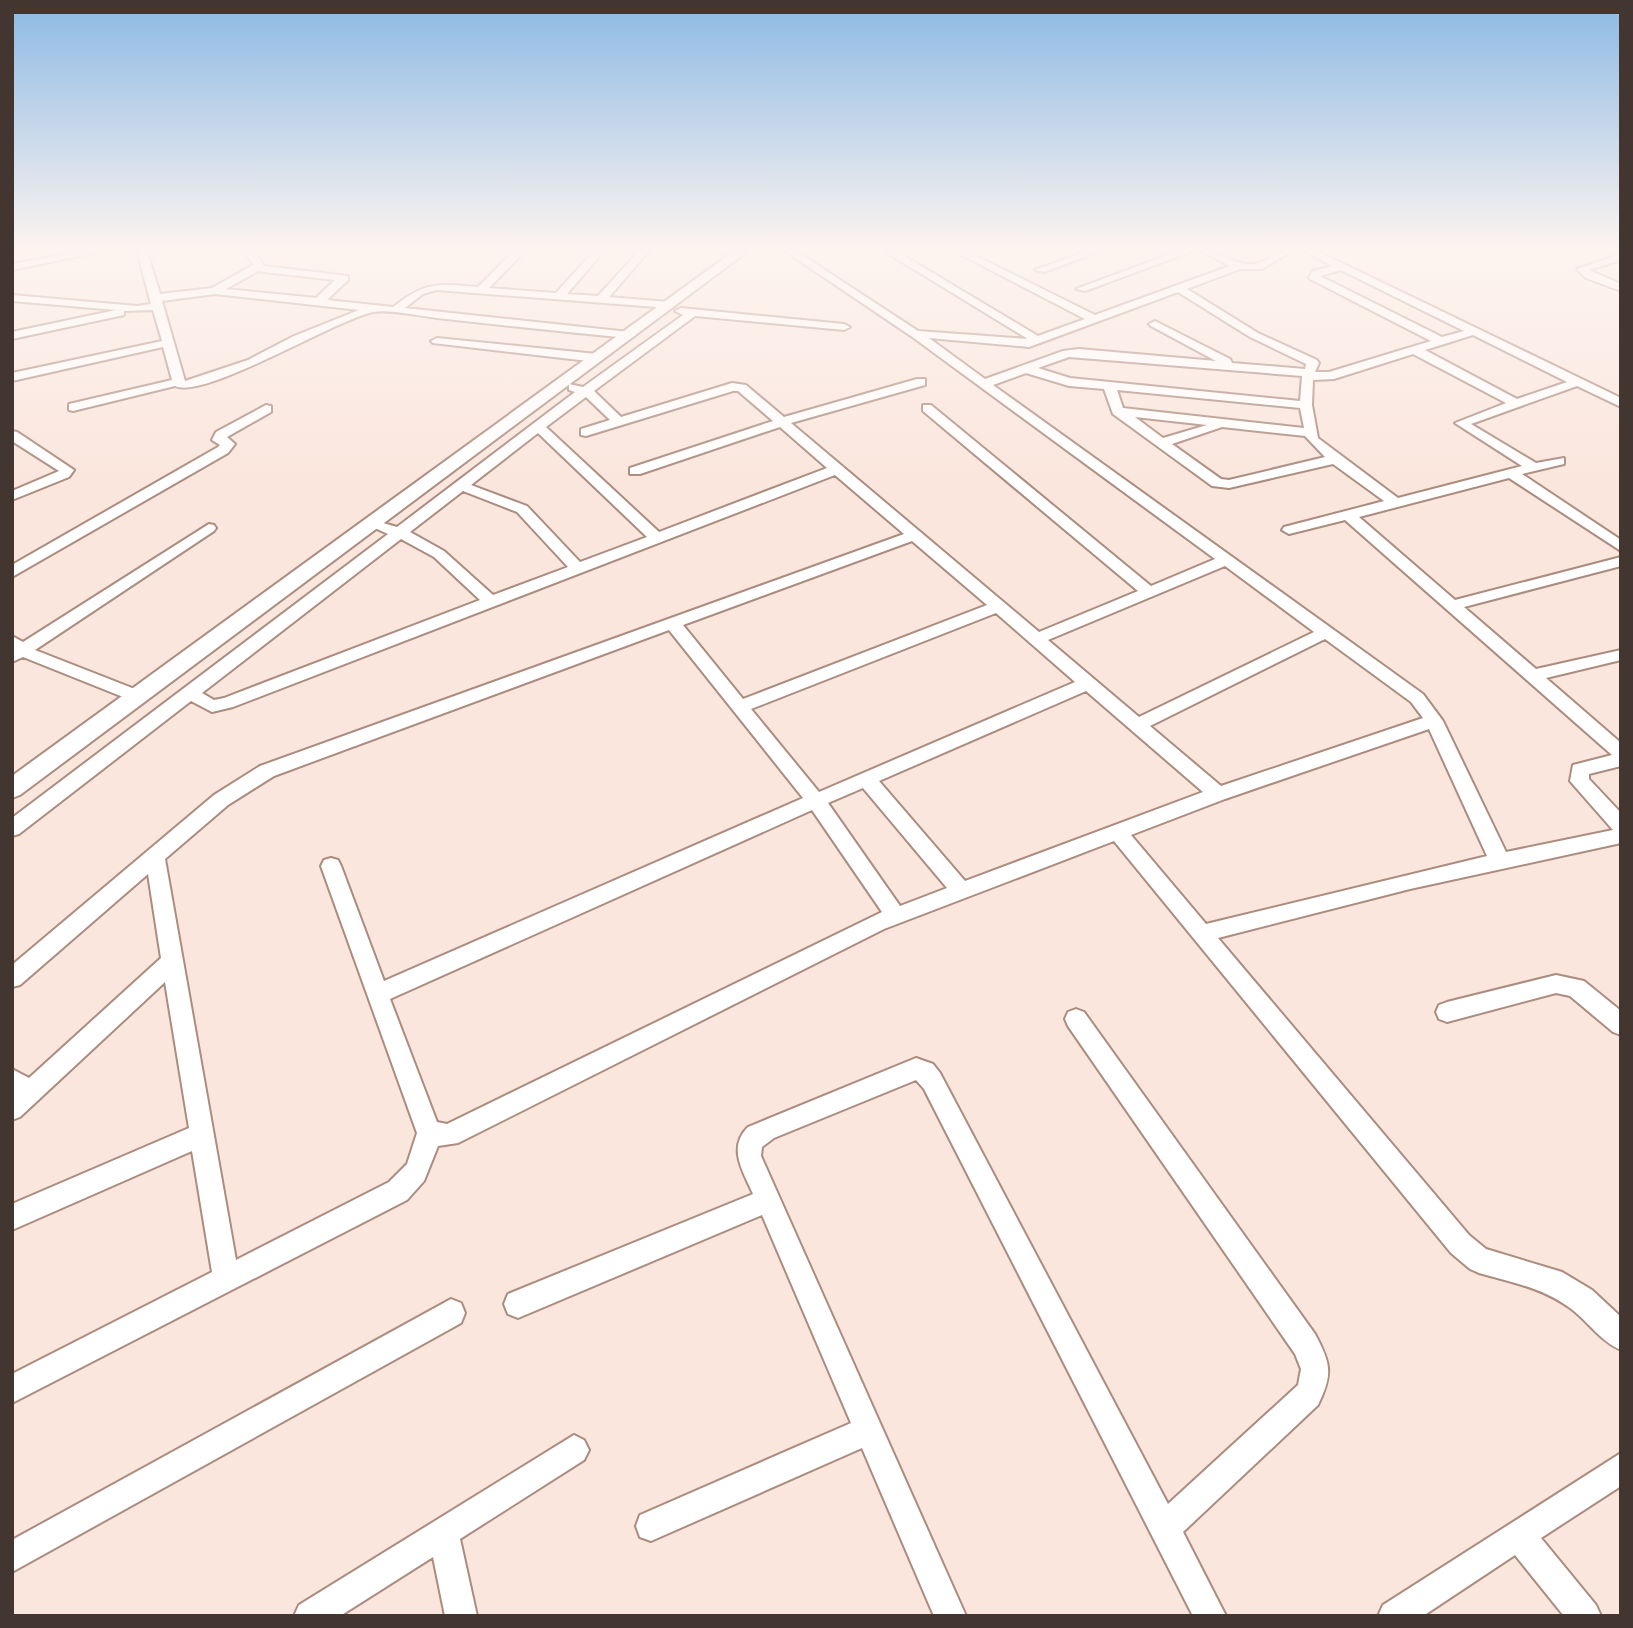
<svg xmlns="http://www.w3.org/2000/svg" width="1633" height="1628" viewBox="0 0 1633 1628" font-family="'Open Sans',sans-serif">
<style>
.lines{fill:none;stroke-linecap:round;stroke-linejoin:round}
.minor-casing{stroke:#ab8c7f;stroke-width:4}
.tertiary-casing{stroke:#ab8c7f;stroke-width:4}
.minor{fill:#fff;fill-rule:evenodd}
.tertiary{fill:#fff;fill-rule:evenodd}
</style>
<rect width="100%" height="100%" fill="#fae6dd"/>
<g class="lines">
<g class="minor-casing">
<path id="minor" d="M 83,251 L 103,251 L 12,270 L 12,264 Z
M 137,251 L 147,251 L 160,294 L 212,288 L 253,265 L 245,251 L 255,251 L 264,266 L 348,276 L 348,280 L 327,300 L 393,307 C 427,281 436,284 478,287 L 514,251 L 525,251 L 489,288 L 556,293 L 594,251 L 604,251 L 567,294 L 598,296 L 639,251 L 649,251 L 609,297 L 669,302 L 675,305 L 669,308 L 436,290 L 423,294 L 405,308 L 629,332 L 635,335 L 629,338 C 565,332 501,325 437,318 C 420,316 389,309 373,312 C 333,321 204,400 175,386 L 73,411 L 69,410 L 69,404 L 172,380 L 163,347 L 12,381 L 12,373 L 162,341 L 153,310 L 124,311 L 124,315 L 12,339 L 12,332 L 116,310 L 12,301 L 12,295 L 137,306 L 151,304 ZM 258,271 L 264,272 L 335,280 L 316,298 L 226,289 ZM 215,294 L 359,310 L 294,336 L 248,360 L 185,381 L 162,301 Z
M 713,251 L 736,251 L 742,254 L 737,257 Z
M 785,251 L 796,251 L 918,331 L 1028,339 L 884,251 L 896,251 L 1038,336 L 1085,319 L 954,251 L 966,251 L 1095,315 L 1230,266 L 1201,251 C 1220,251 1237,267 1255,264 C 1269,261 1275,251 1292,251 L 1262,269 L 1240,269 L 1187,289 L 1258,333 L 1317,360 L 1319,363 L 1315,372 L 1329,372 L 1431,341 L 1310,279 L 1309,277 L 1313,271 L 1332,266 L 1305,251 L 1317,251 L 1621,398 L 1621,407 L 1577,386 L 1471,424 L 1536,463 L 1564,458 L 1564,464 L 1522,474 L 1621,540 L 1621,551 L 1509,478 L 1359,517 L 1455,600 L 1621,557 L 1621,566 L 1464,607 L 1536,669 L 1621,650 L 1621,660 L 1546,678 L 1621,743 L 1621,766 L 1589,774 L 1589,779 L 1621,813 L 1621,843 L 1410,889 L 1218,938 L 1469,1235 L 1486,1249 L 1562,1272 L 1592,1290 L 1621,1317 L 1621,1350 C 1600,1341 1588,1321 1570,1308 C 1543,1288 1511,1282 1479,1273 L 1470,1269 L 1451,1253 L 1114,841 L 884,929 L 458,1143 L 438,1146 L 424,1181 L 407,1200 L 12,1403 L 12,1374 L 212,1272 L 192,1151 L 12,1230 L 12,1204 L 189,1128 L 165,982 L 20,1117 L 12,1120 L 12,1069 L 29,1078 L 161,958 L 148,874 L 20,985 L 12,987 L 12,965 L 214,795 L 260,766 L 904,534 L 835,475 L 233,707 L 212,712 L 191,701 L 19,834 L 12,836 L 12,818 L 388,534 L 366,524 L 368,521 L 373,520 L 397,527 L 575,392 L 569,390 L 569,384 L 583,387 L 683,315 L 675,311 L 681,308 L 844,324 L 850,327 L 844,330 L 695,316 L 594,391 L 621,417 L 732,383 L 746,385 L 784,417 L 917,379 L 925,379 L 925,385 L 791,423 L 1039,632 L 1138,591 L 923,411 L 923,405 L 931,405 L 1151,586 L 1215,559 L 911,336 ZM 1341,270 L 1464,331 L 1442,337 L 1320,276 ZM 1178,292 L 1250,337 L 1306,364 L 1305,369 L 1232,363 L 1230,359 L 1155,321 L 1149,324 L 1151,326 L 1216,361 L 1079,349 L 1063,351 L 985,379 L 929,338 L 1029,347 ZM 1473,335 L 1567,382 L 1517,399 L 1425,350 ZM 1413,354 L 1506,403 L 1455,423 L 1522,466 L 1398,498 L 1318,438 L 1312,405 L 1313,380 L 1334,379 ZM 1069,357 L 1302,376 L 1300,401 L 1070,378 L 1038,368 ZM 1026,373 L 1069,386 L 1104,389 L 1113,414 L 1212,486 L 1229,488 L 1333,464 L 1384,501 L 1284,527 L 1282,530 L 1289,534 L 1345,520 L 1612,755 L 1573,765 L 1570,781 L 1613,830 L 1506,852 L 1443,721 L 1423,694 L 993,385 ZM 1117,390 L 1300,408 L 1304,428 L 1123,408 ZM 733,391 L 738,391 L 773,421 L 630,468 L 630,474 L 640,474 L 780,427 L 827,468 L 659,532 L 546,427 L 586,397 L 610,420 L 581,429 L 581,435 L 586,436 ZM 1135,417 L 1207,425 L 1163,438 ZM 1222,427 L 1305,436 L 1325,457 L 1229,480 L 1221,479 L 1172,444 ZM 538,433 L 647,537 L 580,562 L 527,506 L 471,485 ZM 463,491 L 517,512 L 568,567 L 493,595 L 444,551 L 410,532 ZM 401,539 L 434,557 L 480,600 L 224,698 L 214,700 L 202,693 ZM 912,541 L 987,605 L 743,699 L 683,625 ZM 1225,566 L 1314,632 L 1139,717 L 1048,640 ZM 996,613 L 1075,682 L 819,792 L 751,709 ZM 669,630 L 803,798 L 384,981 L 341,866 L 338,860 L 331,858 L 324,860 L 321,866 L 417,1133 L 407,1164 L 389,1182 L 236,1260 L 165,859 L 228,805 L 274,776 ZM 1325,639 L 1411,702 L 1423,718 L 1221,786 L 1150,726 ZM 1086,691 L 1203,792 L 965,881 L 879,781 ZM 1429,729 L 1487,856 L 1206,924 L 1131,835 L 1225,799 ZM 863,788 L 947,888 L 900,906 L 828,803 ZM 812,810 L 882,912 L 447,1124 L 437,1122 L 390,999 Z
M 1087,251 L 1101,251 L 1044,272 L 1035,270 Z
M 1179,251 L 1193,251 L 1085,291 L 1076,289 Z
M 1621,254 L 1621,260 L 1589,270 L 1621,284 L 1621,291 L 1586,278 L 1577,269 Z
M 437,338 L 597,354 L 603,358 L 597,362 L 433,343 L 431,341 Z
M 266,405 L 271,406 L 271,412 L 227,437 L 235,444 L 228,453 L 12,577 L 12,565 L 218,447 L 220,445 L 212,440 L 216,432 Z
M 12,431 L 17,432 L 74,470 L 69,477 L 12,500 L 12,491 L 59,471 L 12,441 Z
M 209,524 L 214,525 L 216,528 L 214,531 L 35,650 L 145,693 L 148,697 L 145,701 L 133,701 L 23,657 L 12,662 L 12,636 L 23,642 Z
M 1556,975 L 1584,981 L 1621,1011 L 1621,1035 L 1613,1032 L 1570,996 L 1556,993 L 1447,1022 L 1439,1019 L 1436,1012 L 1439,1005 L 1447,1002 Z
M 1076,1009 L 1084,1012 L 1315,1334 C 1331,1364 1333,1374 1318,1405 L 1183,1532 L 1226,1616 L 1193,1616 L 924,1089 L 916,1080 L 774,1138 L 762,1147 L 761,1156 L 966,1616 L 934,1616 L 862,1448 L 651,1541 L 640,1537 L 636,1526 L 640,1515 L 851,1423 L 762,1215 L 518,1318 L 508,1314 L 504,1304 L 508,1294 L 753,1194 C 743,1171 727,1148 748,1127 L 916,1058 L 933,1064 L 940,1073 L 1168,1504 L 1298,1385 L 1301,1369 L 1295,1354 L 1068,1026 L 1065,1019 L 1068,1012 Z
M 451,1299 L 461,1303 L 465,1313 L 461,1323 L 12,1572 L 12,1540 Z
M 574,1435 L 584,1440 L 589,1450 L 584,1460 L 460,1539 L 477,1616 L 445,1616 L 433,1557 L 340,1616 L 294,1616 L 299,1605 Z
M 1621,1453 L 1621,1486 L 1541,1538 L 1596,1605 L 1601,1616 L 1564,1616 L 1515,1555 L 1423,1616 L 1378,1616 L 1383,1605 Z"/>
</g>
<g class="tertiary-casing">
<path id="tertiary" d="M 734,251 L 748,251 L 20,795 L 12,798 L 12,776 Z"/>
</g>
<use href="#minor" class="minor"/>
<use href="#tertiary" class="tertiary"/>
</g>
<linearGradient id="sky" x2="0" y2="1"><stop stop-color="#8cb9e4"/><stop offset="0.52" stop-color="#fdf4f0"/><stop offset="1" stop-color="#fdf4f0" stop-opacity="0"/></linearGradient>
<rect width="1633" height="479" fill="url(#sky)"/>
<rect width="1633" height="1628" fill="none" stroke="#433630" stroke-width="28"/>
</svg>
